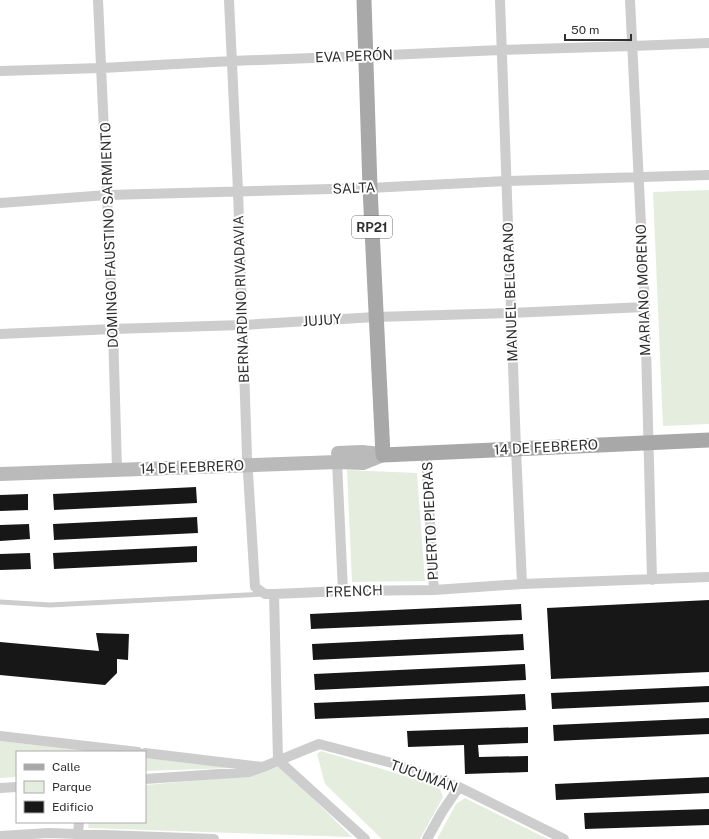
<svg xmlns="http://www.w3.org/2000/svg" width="709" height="839" viewBox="0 0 709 839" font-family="'Public Sans',sans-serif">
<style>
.green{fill:#e4edde}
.building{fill:#171717}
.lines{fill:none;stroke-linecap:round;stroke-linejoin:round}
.lane{stroke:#cdcdcd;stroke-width:5}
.street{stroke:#cdcdcd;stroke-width:10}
.secondary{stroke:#bababa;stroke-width:14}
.primary{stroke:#a8a8a8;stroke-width:15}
.labels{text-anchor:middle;stroke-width:4;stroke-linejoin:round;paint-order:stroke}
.shield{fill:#fff;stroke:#6e6e6e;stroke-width:1}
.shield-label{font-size:13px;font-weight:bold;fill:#303030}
.street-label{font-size:14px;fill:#303030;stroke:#fff}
</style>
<rect width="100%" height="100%" fill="#fff"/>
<path class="green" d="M 709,190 L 709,424 L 663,426 L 653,192 Z
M 347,470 L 417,473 L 425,581 L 352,582 Z
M 0,741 L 96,752 L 17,752 L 17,777 L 0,778 Z
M 321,751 L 426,782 L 440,789 L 443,797 L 420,839 L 382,839 L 325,784 L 317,754 Z
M 145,758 L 231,768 L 145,771 Z
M 280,766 L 352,837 L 88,828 L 89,822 L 145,822 L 145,785 L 250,776 Z
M 465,798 L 548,839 L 437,839 L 456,804 Z"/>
<path class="building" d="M 196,487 L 197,503 L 54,510 L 53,494 Z
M 28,494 L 28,510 L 0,511 L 0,495 Z
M 197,517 L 198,533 L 54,540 L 53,524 Z
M 29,524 L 30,539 L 0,541 L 0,525 Z
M 197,546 L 197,562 L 54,569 L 53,553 Z
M 30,553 L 31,569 L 0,570 L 0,554 Z
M 709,600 L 709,672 L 551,679 L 547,608 Z
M 521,604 L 522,620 L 311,629 L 310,614 Z
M 96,633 L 129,634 L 128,660 L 117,659 L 117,673 L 105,685 L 0,675 L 0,642 L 99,651 Z
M 523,634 L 524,650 L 313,660 L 312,644 Z
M 525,664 L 526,680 L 315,690 L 314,674 Z
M 709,686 L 709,702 L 552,709 L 551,693 Z
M 525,694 L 526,710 L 315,719 L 314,703 Z
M 709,718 L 709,734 L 554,741 L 553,725 Z
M 528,727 L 528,743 L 478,745 L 479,757 L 528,756 L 528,772 L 465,774 L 464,745 L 408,747 L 407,731 Z
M 709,777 L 709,793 L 556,800 L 555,784 Z
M 709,809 L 709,825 L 585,829 L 584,813 Z"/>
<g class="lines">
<path class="lane" d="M 0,602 L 50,605 L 264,594"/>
<path class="street" d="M 98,0 L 113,329 L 117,469
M 229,0 L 238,191 L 247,456 L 255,587 L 265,594 L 274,594 L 343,591 L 434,590 L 522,584 L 709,577
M 500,0 L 516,449 L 522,584
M 630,0 L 645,307 L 652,580
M 0,71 L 102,68 L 232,61 L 365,56 L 501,50 L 632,46 L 709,43
M 0,203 L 107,195 L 370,188 L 506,181 L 709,175
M 0,334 L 113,329 L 242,325 L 376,317 L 511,313 L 645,307
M 426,453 L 434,590
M 337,462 L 343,591
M 274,594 L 278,760 L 365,839
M 0,736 L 138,752
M 145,753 L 263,767 L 319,744 L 392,763 L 459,787 L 564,839
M 145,779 L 249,772 L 260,768
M 0,788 L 17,787
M 78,834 L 79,822
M 0,836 L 49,833 L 214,839
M 427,839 L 442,812 L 459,787"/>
<path class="secondary" d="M 338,453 L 362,452 L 381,454
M 0,474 L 337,462 L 363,463 L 383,455"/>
<path class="primary" d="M 364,0 L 370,188 L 383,455 L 709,440"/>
</g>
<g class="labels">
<rect class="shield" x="352" y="216" width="40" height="22" rx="3"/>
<g class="shield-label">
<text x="372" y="232">RP21</text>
</g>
<g class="street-label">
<text transform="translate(354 56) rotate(-2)" y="5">EVA PERÓN</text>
<text transform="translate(354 188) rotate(-2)" y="5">SALTA</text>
<text transform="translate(109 235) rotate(-92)" y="5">DOMINGO FAUSTINO SARMIENTO</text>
<text transform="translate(643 290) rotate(-92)" y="5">MARIANO MORENO</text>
<text transform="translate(510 292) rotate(-92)" y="5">MANUEL BELGRANO</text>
<text transform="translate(241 299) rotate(-92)" y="5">BERNARDINO RIVADAVIA</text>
<text transform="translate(322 320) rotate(-4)" y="5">JUJUY</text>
<text transform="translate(546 447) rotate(-3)" y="5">14 DE FEBRERO</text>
<text transform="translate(192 467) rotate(-2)" y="5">14 DE FEBRERO</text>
<text transform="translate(430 521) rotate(-93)" y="5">PUERTO PIEDRAS</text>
<text transform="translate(354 591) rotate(-2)" y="5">FRENCH</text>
<text transform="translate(424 776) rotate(20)" y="5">TUCUMÁN</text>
</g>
</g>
<rect x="16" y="751" width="130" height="72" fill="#ffffff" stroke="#acacac"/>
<rect x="24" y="764" width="20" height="6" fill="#a8a8a8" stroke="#acacac"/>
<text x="52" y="771" font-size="12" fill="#303030">Calle</text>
<rect x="24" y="781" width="20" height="12" fill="#e4edde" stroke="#acacac"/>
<text x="52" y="791" font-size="12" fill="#303030">Parque</text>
<rect x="24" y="801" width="20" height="12" fill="#171717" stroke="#acacac"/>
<text x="52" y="811" font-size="12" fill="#303030">Edificio</text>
<path d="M565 34v6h66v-6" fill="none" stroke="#303030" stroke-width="2"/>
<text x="571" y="34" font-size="12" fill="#303030" stroke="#ffffff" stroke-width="3" paint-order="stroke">50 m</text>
</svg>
